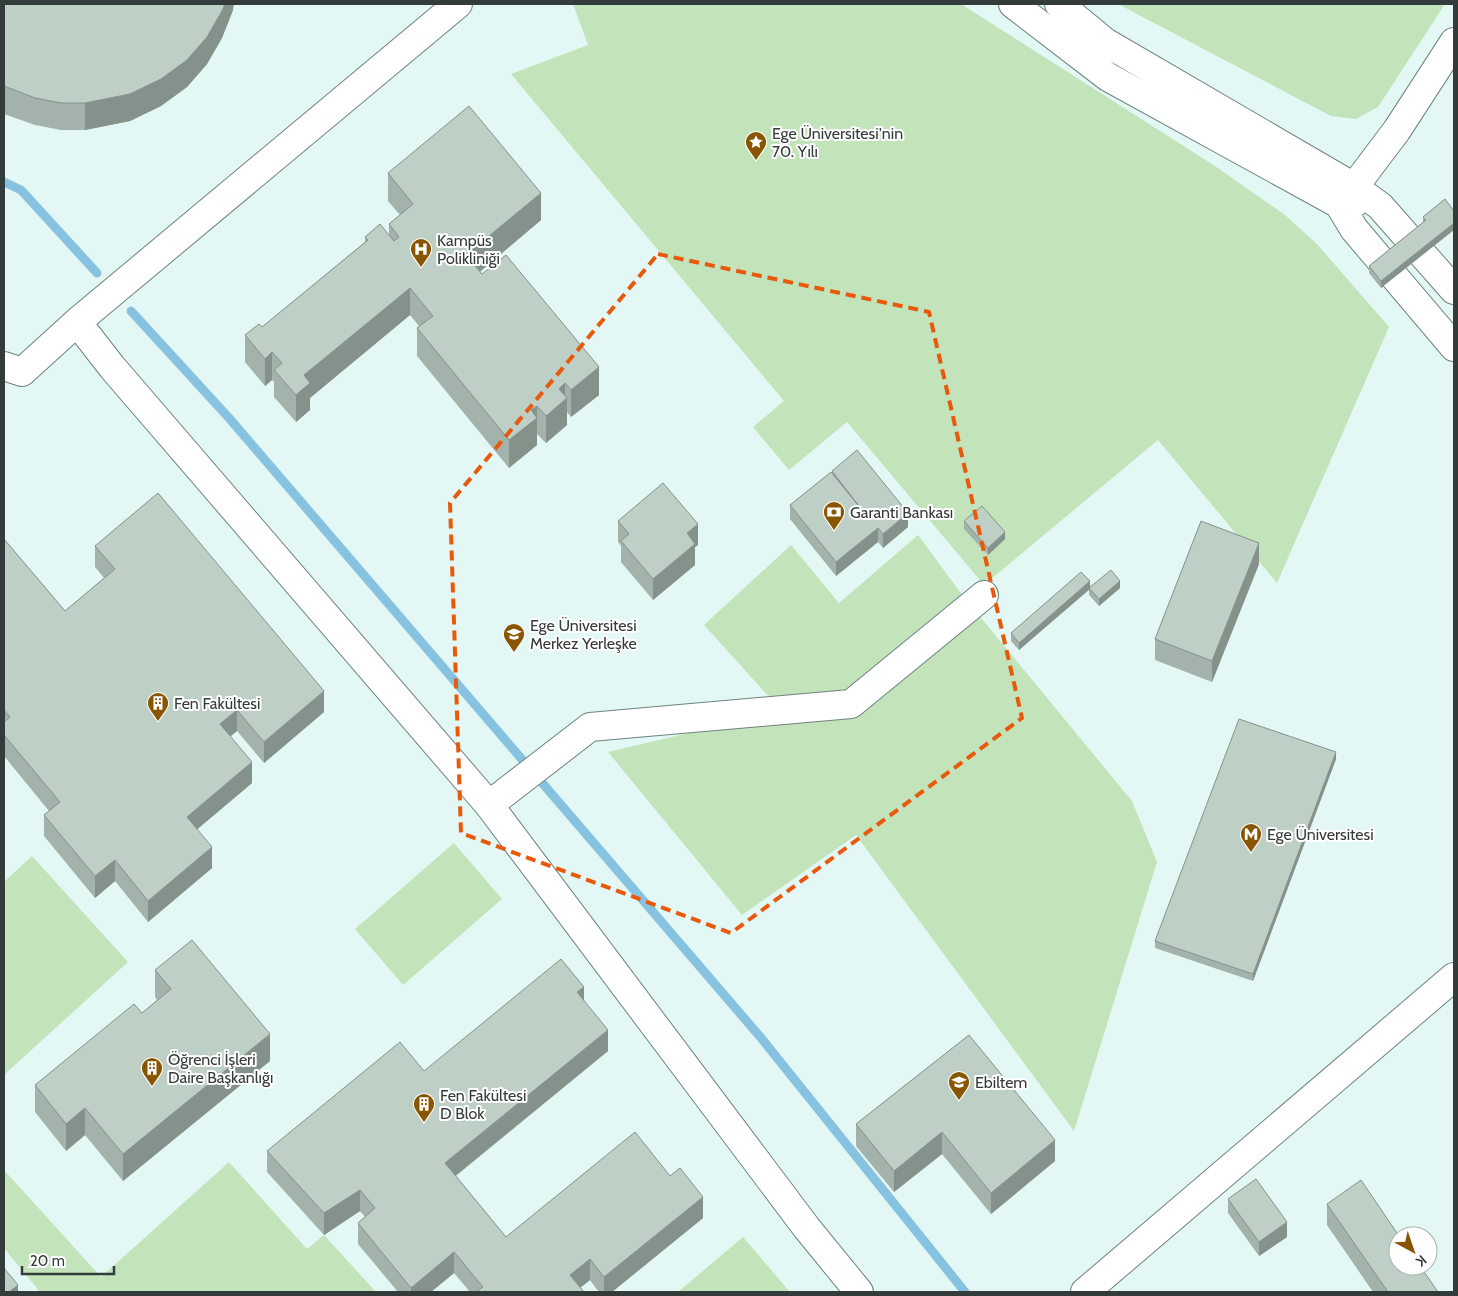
<svg xmlns="http://www.w3.org/2000/svg" width="1458" height="1296" viewBox="0 0 1458 1296" font-family="Cabin,sans-serif">
<style>
.green{fill:#c3e3bb}
.lines{fill:none;stroke-linecap:round;stroke-linejoin:round}
.stream{stroke:#88c2e1;stroke-width:9}
.pedestrian-casing{stroke:#6f827f;stroke-width:30}
.minor-casing{stroke:#6f827f;stroke-width:30}
.pedestrian{stroke:#fff;stroke-width:28}
.minor{stroke:#fff;stroke-width:28}
.wall{fill:#a3b2aa}
.shaded-wall{fill:#85918b}
.building{fill:#becfc6;stroke:#85918b}
.marked{fill:none;stroke:#e8590c;stroke-width:4;stroke-dasharray:10 6;stroke-linejoin:round}
.labels{text-anchor:middle;stroke-width:4;stroke-linejoin:round;paint-order:stroke}
.poi-label{font-size:16px;fill:#343c3b;stroke:#fff;text-anchor:start}
</style>
<rect width="100%" height="100%" fill="#e3f8f5"/>
<path class="green" d="M 573,4 L 961,4 L 1215,166 L 1285,215 L 1317,244 L 1389,327 L 1277,583 L 1158,440 L 984,585 L 847,422 L 789,470 L 753,427 L 784,401 L 511,74 L 588,45 Z
M 1118,4 L 1445,4 L 1378,107 L 1356,119 L 1331,116 Z
M 918,535 L 963,596 L 1132,801 L 1157,862 L 1074,1131 L 856,835 L 742,915 L 608,752 L 782,711 L 704,625 L 791,545 L 839,603 Z
M 454,843 L 502,899 L 403,985 L 355,929 Z
M 32,856 L 128,962 L 4,1075 L 4,882 Z
M 229,1162 L 307,1249 L 324,1235 L 376,1292 L 40,1292 L 4,1248 L 4,1170 L 101,1277 Z
M 743,1237 L 790,1292 L 678,1292 Z"/>
<g class="lines">
<path class="stream" d="M 4,182 L 21,190 L 97,273
M 131,311 L 229,418 L 762,1039 L 965,1292"/>
<g class="pedestrian-casing">
<path id="pedestrian" d="M 489,805 L 590,727 L 851,704 L 984,595"/>
</g>
<g class="minor-casing">
<path id="minor" d="M 1013,4 L 1108,77 L 1339,204 L 1349,207 L 1357,201 C 1362,176 1325,185 1339,204 L 1354,229 L 1454,347
M 1059,4 L 1105,42 L 1354,187 L 1380,206 L 1454,290
M 1354,187 L 1397,130 L 1454,42
M 77,322 L 112,367 L 489,805 L 806,1227 L 859,1292
M 4,366 L 22,372 L 77,322 L 458,4
M 1085,1292 L 1454,977"/>
</g>
<use href="#pedestrian" class="pedestrian"/>
<use href="#minor" class="minor"/>
</g>
<path class="wall" d="M 4,4 L 233,10 L 222,38 L 207,64 L 187,87 L 161,106 L 130,121 L 85,130 L 61,130 L 35,125 L 4,114 Z
M 388,173 L 541,220 L 480,272 L 599,395 L 571,417 L 567,412 L 567,425 L 546,443 L 537,434 L 537,445 L 509,468 L 417,356 L 417,328 L 419,326 L 410,315 L 310,398 L 310,410 L 296,422 L 274,397 L 274,382 L 272,380 L 265,386 L 245,362 L 245,335 L 262,327 L 365,242 L 365,237 L 389,235 L 389,224 L 400,215 L 388,201 Z
M 1445,199 L 1381,288 L 1369,273 L 1369,266 L 1423,222 L 1423,217 Z
M 832,471 L 908,527 L 883,548 L 878,542 L 836,576 L 790,519 L 790,505 L 832,473 Z
M 618,521 L 698,545 L 695,547 L 695,565 L 653,600 L 621,562 L 621,546 L 618,542 Z
M 964,521 L 1005,539 L 988,555 L 964,529 Z
M 4,539 L 65,611 L 104,578 L 95,567 L 95,546 L 324,712 L 264,763 L 237,731 L 230,736 L 252,783 L 197,829 L 212,868 L 148,922 L 115,881 L 95,898 L 44,836 L 44,815 L 49,811 L 4,756 Z
M 1259,564 L 1212,682 L 1155,660 L 1155,639 Z
M 1090,588 L 1120,588 L 1099,606 L 1089,595 L 1089,589 L 1019,650 L 1011,641 L 1011,633 Z
M 1336,759 L 1253,981 L 1155,948 L 1155,941 Z
M 155,970 L 270,1061 L 123,1181 L 85,1135 L 66,1151 L 35,1112 L 35,1085 L 142,1013 L 157,1000 L 155,997 Z
M 584,1000 L 608,1051 L 456,1176 L 506,1237 L 703,1218 L 612,1292 L 599,1292 L 590,1280 L 580,1288 L 584,1292 L 470,1292 L 454,1273 L 431,1292 L 398,1292 L 358,1244 L 358,1223 L 365,1217 L 360,1211 L 324,1235 L 267,1172 L 267,1151 L 424,1071 Z
M 969,1035 L 1055,1161 L 991,1214 L 942,1154 L 894,1192 L 856,1146 L 856,1124 Z
M 1228,1199 L 1287,1237 L 1259,1256 L 1228,1213 Z
M 1327,1204 L 1438,1292 L 1373,1292 L 1327,1225 Z"/>
<path class="shaded-wall" d="M 225,4 L 234,4 L 233,10 L 222,38 L 207,64 L 187,87 L 161,106 L 130,121 L 85,130 L 85,103 Z
M 541,193 L 541,220 L 466,283 L 466,255 Z
M 1454,223 L 1454,230 L 1381,288 L 1381,281 Z
M 410,288 L 410,315 L 310,398 L 310,410 L 296,422 L 296,395 L 304,375 Z
M 272,352 L 272,380 L 265,386 L 265,359 Z
M 599,367 L 599,395 L 571,417 L 571,390 Z
M 565,383 L 565,399 L 567,398 L 567,425 L 546,443 L 546,416 L 559,389 Z
M 537,406 L 537,445 L 509,468 L 509,440 L 531,410 Z
M 908,513 L 908,527 L 883,548 L 883,534 Z
M 698,524 L 698,545 L 695,547 L 695,565 L 653,600 L 653,579 L 687,533 Z
M 878,528 L 878,542 L 836,576 L 836,562 Z
M 1005,532 L 1005,539 L 988,555 L 988,548 Z
M 1259,543 L 1259,564 L 1212,682 L 1212,661 Z
M 1090,581 L 1090,589 L 1019,650 L 1019,643 Z
M 1120,581 L 1120,588 L 1099,606 L 1099,599 Z
M 324,691 L 324,712 L 264,763 L 264,742 Z
M 237,710 L 237,731 L 220,745 L 220,724 Z
M 1336,752 L 1336,759 L 1253,981 L 1253,974 Z
M 252,762 L 252,783 L 187,838 L 187,817 Z
M 212,847 L 212,868 L 148,922 L 148,901 Z
M 115,860 L 115,881 L 95,898 L 95,876 Z
M 584,987 L 584,1008 L 577,992 Z
M 608,1030 L 608,1051 L 445,1184 L 445,1163 Z
M 270,1034 L 270,1061 L 123,1181 L 123,1154 Z
M 85,1108 L 85,1135 L 66,1151 L 66,1124 Z
M 942,1132 L 942,1154 L 894,1192 L 894,1171 Z
M 1055,1140 L 1055,1161 L 991,1214 L 991,1193 Z
M 360,1190 L 360,1211 L 324,1235 L 324,1213 Z
M 703,1197 L 703,1218 L 612,1292 L 604,1292 L 604,1277 Z
M 1287,1222 L 1287,1237 L 1259,1256 L 1259,1242 Z
M 454,1252 L 454,1273 L 431,1292 L 411,1292 L 411,1288 Z
M 590,1259 L 590,1280 L 575,1292 L 570,1275 Z
M 18,1285 L 18,1292 L 9,1292 Z"/>
<path class="building" d="M 4,4 L 225,4 L 222,11 L 207,37 L 187,60 L 161,79 L 130,94 L 85,103 L 61,103 L 35,98 L 4,86 Z
M 469,106 L 541,193 L 466,255 L 482,274 L 506,255 L 599,367 L 571,390 L 565,383 L 559,389 L 567,398 L 546,416 L 537,406 L 531,410 L 537,418 L 509,440 L 417,328 L 433,316 L 410,288 L 304,375 L 310,383 L 296,395 L 274,370 L 282,363 L 272,352 L 265,359 L 245,335 L 259,324 L 262,327 L 368,240 L 365,237 L 380,224 L 394,241 L 399,237 L 389,224 L 413,204 L 388,173 Z
M 1445,199 L 1454,211 L 1454,223 L 1381,281 L 1369,266 L 1426,220 L 1423,217 Z
M 857,450 L 908,513 L 883,534 L 878,528 L 836,562 L 790,505 L 831,472 L 866,515 L 832,471 Z
M 663,483 L 698,524 L 687,533 L 695,544 L 653,579 L 621,541 L 629,534 L 618,521 Z
M 158,493 L 324,691 L 264,742 L 237,710 L 220,724 L 252,762 L 187,817 L 212,847 L 148,901 L 115,860 L 95,876 L 44,815 L 60,802 L 4,735 L 4,722 L 10,717 L 4,710 L 4,539 L 65,611 L 115,569 L 95,546 Z
M 982,506 L 1005,532 L 988,548 L 964,521 Z
M 1201,521 L 1259,543 L 1212,661 L 1155,639 Z
M 1111,570 L 1120,581 L 1099,599 L 1089,588 Z
M 1081,572 L 1090,581 L 1019,643 L 1011,633 Z
M 1239,719 L 1336,752 L 1253,974 L 1155,941 Z
M 192,940 L 270,1034 L 123,1154 L 85,1108 L 66,1124 L 35,1085 L 134,1004 L 142,1013 L 171,989 L 155,970 Z
M 561,959 L 584,987 L 577,992 L 608,1030 L 445,1163 L 506,1237 L 635,1132 L 670,1176 L 680,1168 L 703,1197 L 604,1277 L 590,1259 L 570,1275 L 584,1292 L 476,1292 L 483,1287 L 454,1252 L 411,1288 L 358,1223 L 375,1208 L 360,1190 L 324,1213 L 267,1151 L 400,1042 L 424,1071 Z
M 969,1035 L 1055,1140 L 991,1193 L 942,1132 L 894,1171 L 856,1124 Z
M 1256,1179 L 1287,1222 L 1259,1242 L 1228,1199 Z
M 1361,1180 L 1399,1236 L 1398,1236 L 1398,1266 L 1420,1266 L 1438,1292 L 1388,1292 L 1327,1204 Z
M 4,1268 L 18,1285 L 9,1292 L 4,1292 Z"/>
<path class="marked" d="M 658,254 L 929,312 L 1022,718 L 731,933 L 461,833 L 450,503 Z"/>
<defs>
<g id="sight-pin" transform="scale(1.125)"><path d="M0 17L-7.5 6A9.5 9.5 0 1 1 7.5 6Z" fill="#895500" stroke="#fff"/><path d="M0-6L1.8-2.2L6-1.7L2.9 1.2L3.7 5.4L0 3.3L-3.7 5.4L-2.9 1.2L-6-1.7L-1.8-2.2Z" fill="#fff"/></g>
<g id="hospital-pin" transform="scale(1.125)"><path d="M0 17L-7.5 6A9.5 9.5 0 1 1 7.5 6Z" fill="#895500" stroke="#fff"/><path d="M-5-5h3v3.5h4V-5h3V5h-3V1.5h-4V5h-3Z" fill="#fff"/></g>
<g id="bank-pin" transform="scale(1.125)"><path d="M0 17L-7.5 6A9.5 9.5 0 1 1 7.5 6Z" fill="#895500" stroke="#fff"/><path d="M-6-4H6V4H-6ZM0-2.3a2.3 2.3 0 1 0 0 4.6a2.3 2.3 0 1 0 0-4.6Z" fill="#fff"/></g>
<g id="university-pin" transform="scale(1.125)"><path d="M0 17L-7.5 6A9.5 9.5 0 1 1 7.5 6Z" fill="#895500" stroke="#fff"/><path d="M0-5L7-2L0 1L-7-2ZM-4 1L0 2.5L4 1V4Q0 6-4 4Z" fill="#fff"/></g>
<g id="building-pin" transform="scale(1.125)"><path d="M0 17L-7.5 6A9.5 9.5 0 1 1 7.5 6Z" fill="#895500" stroke="#fff"/><path d="M-4-6H4V6H1V3H-1V6H-4ZM-2.5-4.3h1.7v1.8h-1.7ZM.8-4.3h1.7v1.8H.8ZM-2.5-1h1.7V.8h-1.7ZM.8-1h1.7V.8H.8Z" fill="#fff"/></g>
<g id="metro-pin" transform="scale(1.125)"><path d="M0 17L-7.5 6A9.5 9.5 0 1 1 7.5 6Z" fill="#895500" stroke="#fff"/><path d="M-5.5 5V-5H-3L0 0L3-5H5.5V5H3V-.5L0 4L-3-.5V5Z" fill="#fff"/></g>
</defs>
<g fill-rule="evenodd">
<use href="#sight-pin" x="756" y="142"/>
<use href="#hospital-pin" x="421" y="249"/>
<use href="#bank-pin" x="834" y="512"/>
<use href="#university-pin" x="514" y="634"/>
<use href="#building-pin" x="158" y="703"/>
<use href="#metro-pin" x="1251" y="834"/>
<use href="#building-pin" x="152" y="1068"/>
<use href="#university-pin" x="959" y="1082"/>
<use href="#building-pin" x="424" y="1104"/>
</g>
<g class="labels">
<g class="poi-label">
<text x="772" y="139">Ege Üniversitesi'nin<tspan x="772" dy="18">70. Yılı</tspan></text>
<text x="437" y="246">Kampüs<tspan x="437" dy="18">Polikliniği</tspan></text>
<text x="850" y="518">Garanti Bankası</text>
<text x="530" y="631">Ege Üniversitesi<tspan x="530" dy="18">Merkez Yerleşke</tspan></text>
<text x="174" y="709">Fen Fakültesi</text>
<text x="1267" y="840">Ege Üniversitesi</text>
<text x="168" y="1065">Öğrenci İşleri<tspan x="168" dy="18">Daire Başkanlığı</tspan></text>
<text x="975" y="1088">Ebiltem</text>
<text x="440" y="1101">Fen Fakültesi<tspan x="440" dy="18">D Blok</tspan></text>
</g>
</g>
<rect width="1458" height="1296" fill="none" stroke="#343c3b" stroke-width="10"/>
<g transform="translate(1413 1251) rotate(140)"><circle r="24" fill="#ffffff" stroke="#aeb1b1"/>
<path d="M0-4L9 19L0 12L-9 19Z" fill="#895500"/>
<text y="-8" font-size="14" font-weight="bold" text-anchor="middle" fill="#343c3b">K</text>
</g>
<path d="M22 1266v8h92v-8" fill="none" stroke="#343c3b" stroke-width="2.5"/>
<text x="30" y="1266" font-size="15" fill="#343c3b" stroke="#ffffff" stroke-width="4" paint-order="stroke">20 m</text>
</svg>
